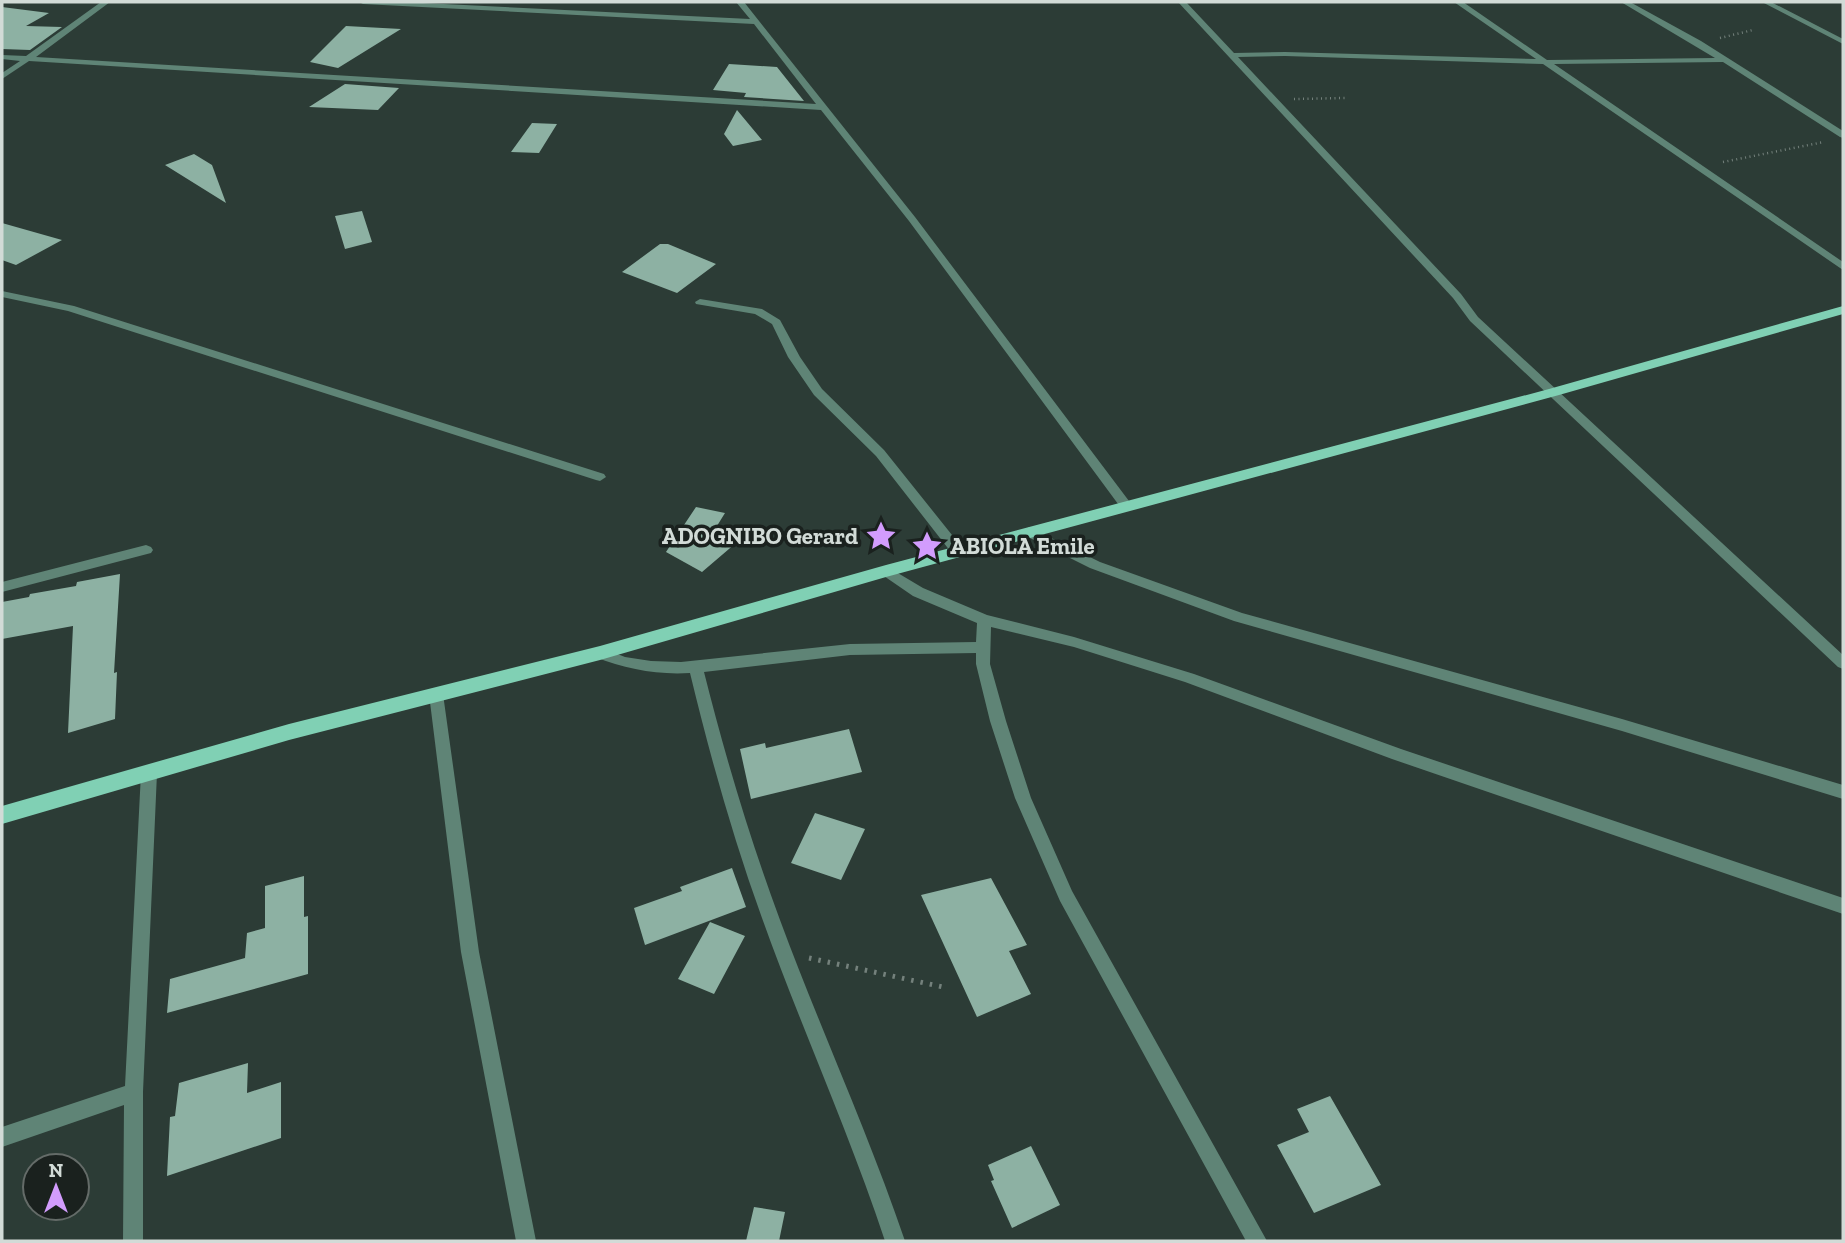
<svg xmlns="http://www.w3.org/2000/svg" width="1845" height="1243" viewBox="0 0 1845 1243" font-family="'Zilla Slab',serif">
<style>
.building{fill:#8db1a3}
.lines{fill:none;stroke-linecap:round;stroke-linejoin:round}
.path-far1{stroke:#74817c;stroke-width:2.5;stroke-dasharray:1 3.5;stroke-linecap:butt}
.path{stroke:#74817c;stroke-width:5;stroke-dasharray:2.5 7;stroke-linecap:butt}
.minor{fill:#5f8476;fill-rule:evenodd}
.primary{fill:#80d0b4;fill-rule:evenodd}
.labels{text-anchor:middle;stroke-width:7;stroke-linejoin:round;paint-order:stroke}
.poi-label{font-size:23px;font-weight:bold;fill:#d2dbd7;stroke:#1a211e;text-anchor:end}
</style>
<rect width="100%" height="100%" fill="#2c3c36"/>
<path class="building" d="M 2,7 L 49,13 L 26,26 L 62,27 L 30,50 L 2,49 Z
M 346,26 L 401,29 L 338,68 L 310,62 Z
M 729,64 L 777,67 L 804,101 L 744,97 L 746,93 L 713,90 Z
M 345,84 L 399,88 L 378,110 L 309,107 Z
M 737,110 L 762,140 L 733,146 L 724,134 Z
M 532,123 L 557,124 L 539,153 L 511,152 Z
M 194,154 L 212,165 L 226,203 L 165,165 Z
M 362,211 L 372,242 L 345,249 L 335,216 Z
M 2,223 L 62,240 L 16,265 L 2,260 Z
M 660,244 L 668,244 L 716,264 L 677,293 L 622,272 Z
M 696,507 L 725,513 L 707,542 L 736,543 L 702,572 L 666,552 Z
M 120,574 L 114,673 L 117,672 L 115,719 L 68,733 L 73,626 L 2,639 L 2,602 L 29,597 L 30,594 L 76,586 L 77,582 Z
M 849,729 L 862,772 L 751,799 L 740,749 L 765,743 L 766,748 Z
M 815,813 L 865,829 L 841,880 L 791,863 Z
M 732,868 L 746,907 L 645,945 L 634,908 L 682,891 L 680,887 Z
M 304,876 L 304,917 L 308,916 L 308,974 L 167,1013 L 170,979 L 245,958 L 247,933 L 265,928 L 265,886 Z
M 991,878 L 1027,945 L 1009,951 L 1031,994 L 977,1017 L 921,895 Z
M 710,922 L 745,936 L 714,994 L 678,979 Z
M 248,1063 L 247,1093 L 281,1082 L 281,1138 L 167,1176 L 170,1117 L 175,1116 L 179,1083 Z
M 1330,1096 L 1381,1185 L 1314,1213 L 1277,1145 L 1309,1132 L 1297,1109 Z
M 1031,1146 L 1060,1205 L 1012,1228 L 991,1181 L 994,1180 L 988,1165 Z
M 754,1207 L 785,1212 L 779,1241 L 746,1241 Z"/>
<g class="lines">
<path class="path-far1" d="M 1720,38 L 1753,30
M 1294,99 L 1345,98
M 1723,162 L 1824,142"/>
<path class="path" d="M 809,958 L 943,987"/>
<path class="minor" d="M 101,2 L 110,2 L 36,57 L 816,104 L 754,24 L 363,4 L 359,2 L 403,2 L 750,19 L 736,2 L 744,2 L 915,217 L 1132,505 L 1126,509 L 1121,508 L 909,221 L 821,110 L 29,61 L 2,79 L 2,73 L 20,61 L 2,59 L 2,55 L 26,56 Z
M 1178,2 L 1186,2 L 1234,53 L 1285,52 L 1536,59 L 1454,2 L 1463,2 L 1547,60 L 1715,58 L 1621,2 L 1630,2 L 1701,41 L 1843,131 L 1843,138 L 1840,137 L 1723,62 L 1554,64 L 1843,262 L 1843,270 L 1543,64 L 1285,56 L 1238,57 L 1461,294 L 1478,317 L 1843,655 L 1843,669 L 1838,667 L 1470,321 L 1453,298 Z
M 1762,2 L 1771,2 L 1843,39 L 1843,44 Z
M 2,291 L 74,306 L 604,474 L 606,477 L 600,481 L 596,480 L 68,311 L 2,297 Z
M 700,299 L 762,309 L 780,320 L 800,357 L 822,389 L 884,450 L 964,550 L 966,553 L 964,556 L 954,556 L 876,456 L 814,395 L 788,357 L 772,324 L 755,314 L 696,304 L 695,302 Z
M 1029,527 L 1100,562 L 1242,613 L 1622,719 L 1843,785 L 1843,799 L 1622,731 L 1234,621 L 1090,568 L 1024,535 L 1022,532 Z
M 146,545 L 151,547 L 153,550 L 151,553 L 2,592 L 2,582 Z
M 886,566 L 923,588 L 987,615 L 1074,637 L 1194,674 L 1401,749 L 1843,898 L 1843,914 L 1392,759 L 1185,682 L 1074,647 L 991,627 L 990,664 L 1006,721 L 1031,798 L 1072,891 L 1267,1241 L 1246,1241 L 1060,901 L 1015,798 L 990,721 L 976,664 L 976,653 L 850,655 L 704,672 C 725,756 750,839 780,920 C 820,1028 868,1132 905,1241 L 885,1241 C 849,1132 801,1027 762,918 C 733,838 710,756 690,673 C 656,675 626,669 595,657 L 593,653 L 595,649 L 600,647 L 625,657 L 651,661 L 681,662 L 850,644 L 976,642 L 977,623 L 913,596 L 881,574 L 879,571 Z
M 436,688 L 441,690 L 443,694 L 479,952 L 536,1241 L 516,1241 L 461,952 L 429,694 L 431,690 Z
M 149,766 L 155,768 L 157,773 L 143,1092 L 143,1241 L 123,1241 L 124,1105 L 2,1147 L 2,1127 L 125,1086 L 141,773 L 143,768 Z"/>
<path class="primary" d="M 1843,306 L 1843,314 L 1559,395 L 886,577 L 600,660 L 289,740 L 2,824 L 2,806 L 289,724 L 600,646 L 886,565 L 1549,389 Z"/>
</g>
<defs>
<g id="sight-bare" transform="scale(2.415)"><path d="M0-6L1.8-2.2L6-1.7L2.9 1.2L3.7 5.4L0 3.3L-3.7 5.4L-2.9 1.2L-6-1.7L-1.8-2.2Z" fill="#d29cfd" stroke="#1a211e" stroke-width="2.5" paint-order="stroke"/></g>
</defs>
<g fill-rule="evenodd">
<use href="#sight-bare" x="881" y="536"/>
<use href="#sight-bare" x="927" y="546"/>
</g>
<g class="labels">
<g class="poi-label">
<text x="858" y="544">ADOGNIBO Gerard</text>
<text x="950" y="554" text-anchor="start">ABIOLA Emile</text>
</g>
</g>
<rect width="1845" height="1243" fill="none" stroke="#d2dbd7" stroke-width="7"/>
<g transform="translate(56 1187)"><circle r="33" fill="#1a211e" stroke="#646b68" stroke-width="2"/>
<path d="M0-5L12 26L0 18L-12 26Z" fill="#d29cfd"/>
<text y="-10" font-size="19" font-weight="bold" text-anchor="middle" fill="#d2dbd7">N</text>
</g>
</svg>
